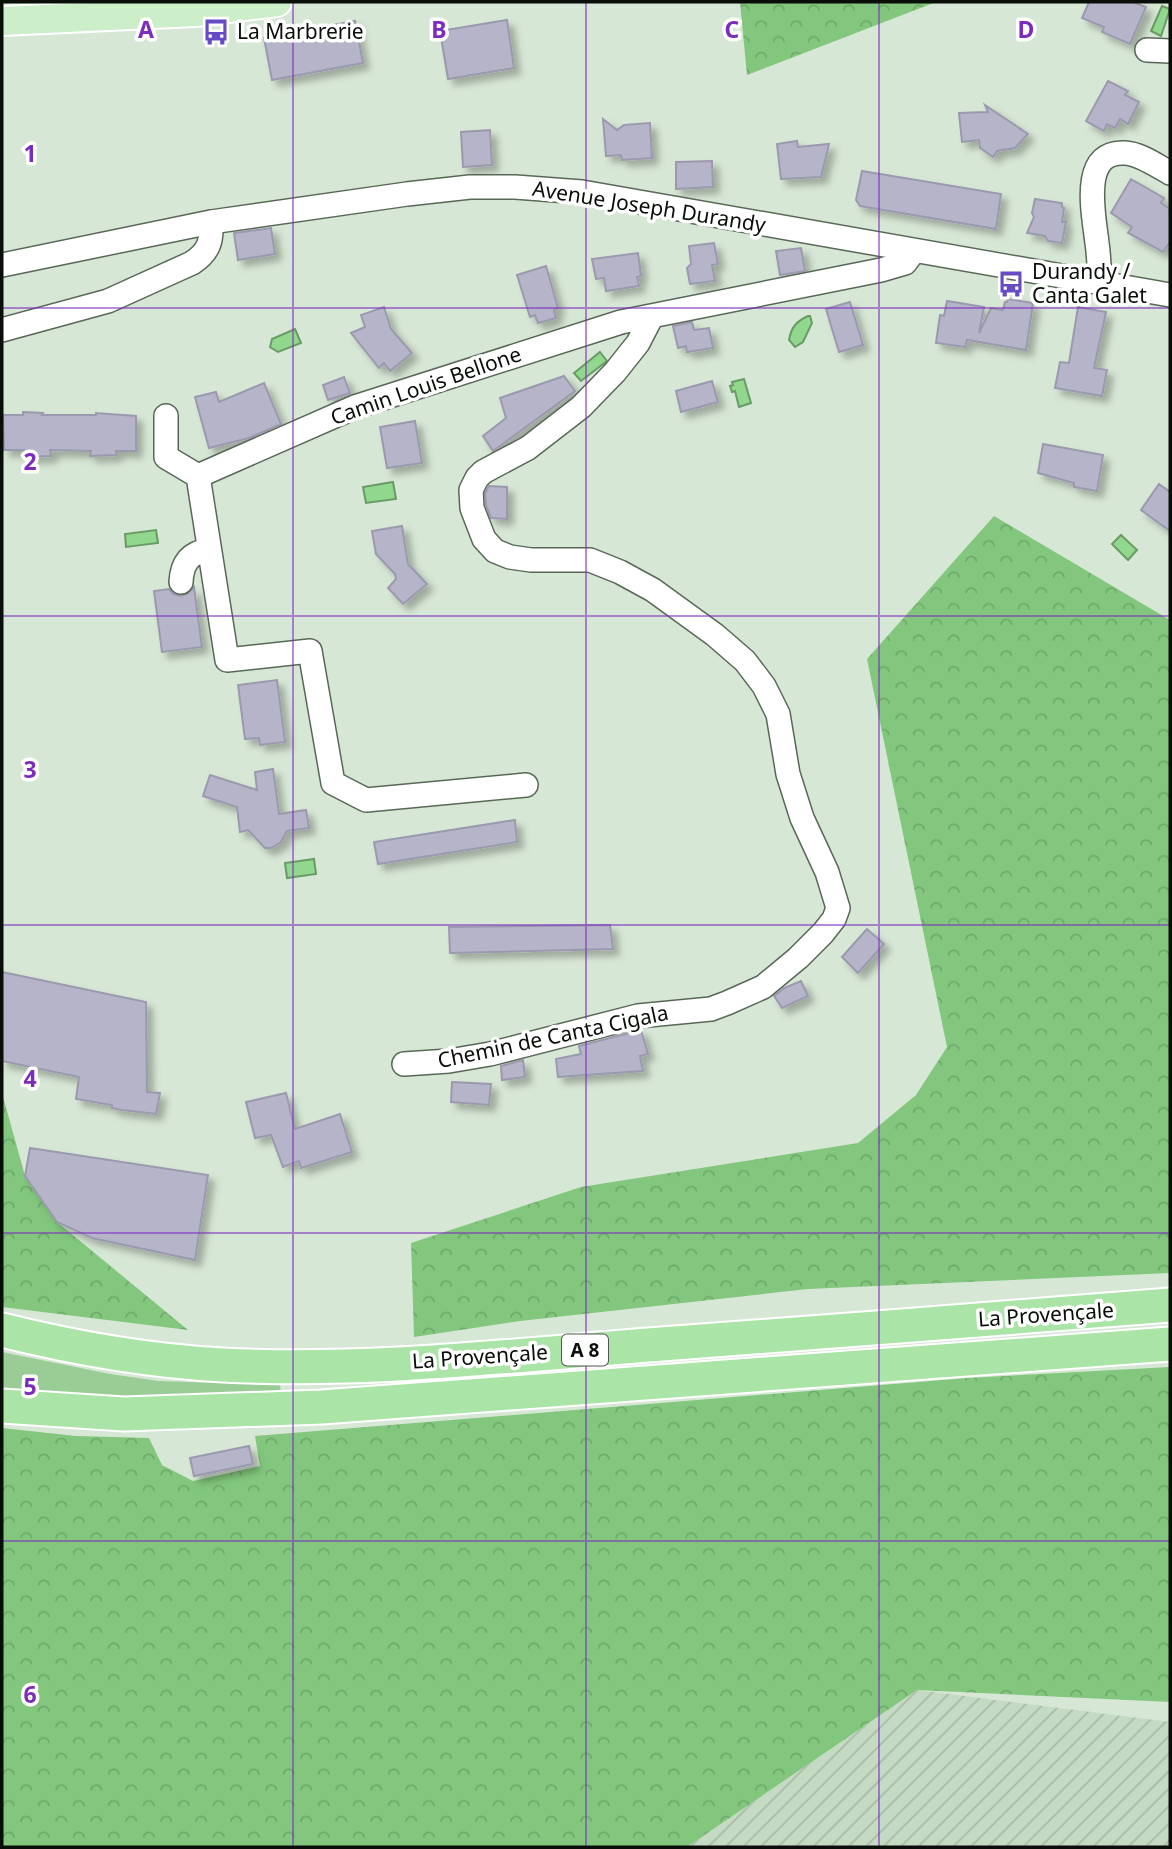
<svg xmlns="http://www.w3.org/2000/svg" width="1172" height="1849" viewBox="0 0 1172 1849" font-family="'Noto Sans',sans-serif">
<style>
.industrial{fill:url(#industrial-furrows)}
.green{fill:#9acd96}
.forest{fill:url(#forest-crowns)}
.water{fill:#91d78d;stroke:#689b65;stroke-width:2}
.building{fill:#b5b4c9;stroke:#9b99ae;stroke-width:2;filter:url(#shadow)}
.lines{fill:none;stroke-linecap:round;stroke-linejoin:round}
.minor-casing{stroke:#596758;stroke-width:26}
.major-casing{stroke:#fff;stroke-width:32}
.highway-casing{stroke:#fff;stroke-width:37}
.minor{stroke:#fff;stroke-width:23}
.major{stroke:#ccefca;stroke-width:28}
.highway{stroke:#aae4a6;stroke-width:33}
.grid{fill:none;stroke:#7b2cbf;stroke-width:2;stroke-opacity:0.55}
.labels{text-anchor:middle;stroke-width:7;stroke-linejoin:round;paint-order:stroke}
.shield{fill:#fff;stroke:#535652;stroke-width:2}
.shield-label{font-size:19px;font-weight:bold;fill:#090e08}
.poi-label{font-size:21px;fill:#090e08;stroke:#fff;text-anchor:start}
.street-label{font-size:21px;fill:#090e08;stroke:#fff}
.grid-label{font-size:23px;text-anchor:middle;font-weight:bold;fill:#7b2cbf;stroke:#fff;stroke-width:7;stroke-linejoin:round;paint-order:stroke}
</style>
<defs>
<pattern id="industrial-furrows" width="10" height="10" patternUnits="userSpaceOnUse" patternTransform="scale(1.75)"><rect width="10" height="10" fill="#c5dac3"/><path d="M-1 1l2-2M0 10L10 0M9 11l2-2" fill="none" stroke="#a8baa6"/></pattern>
<pattern id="forest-crowns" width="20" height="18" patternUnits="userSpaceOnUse" patternTransform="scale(1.75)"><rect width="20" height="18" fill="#82c77d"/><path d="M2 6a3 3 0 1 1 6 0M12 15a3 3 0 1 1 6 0" fill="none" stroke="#6faa6b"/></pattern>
<filter id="shadow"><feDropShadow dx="6" dy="6" stdDeviation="3.5" flood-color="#0004"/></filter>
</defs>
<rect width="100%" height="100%" fill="#d7e7d5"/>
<path class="industrial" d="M 917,1690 L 1170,1722 L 1170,1847 L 687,1847 Z"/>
<path class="green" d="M 2,1352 L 110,1374 L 159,1381 L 280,1385 L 281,1394 L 99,1399 L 15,1392 L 2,1390 Z"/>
<path class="forest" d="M 740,2 L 936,2 L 747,75 Z
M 994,516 L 1170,620 L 1170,1273 L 808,1289 L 520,1321 L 414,1337 L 411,1243 L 581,1187 L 858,1143 L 916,1095 L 947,1047 L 867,659 Z
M 2,1093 L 25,1176 L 57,1222 L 188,1330 L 2,1307 Z
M 1170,1367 L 1170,1702 L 917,1690 L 687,1847 L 2,1847 L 2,1428 L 76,1436 L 149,1438 L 162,1465 L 193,1481 L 260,1466 L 255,1436 L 967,1378 Z"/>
<path class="water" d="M 1162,6 L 1170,9 L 1161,36 L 1151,31 Z
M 808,316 L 810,316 L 812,323 L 803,342 L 795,347 L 789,340 C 791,327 797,321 808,316 Z
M 295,329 L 301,343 L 278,352 L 270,347 L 272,339 Z
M 600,352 L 607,361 L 581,381 L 574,373 Z
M 744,379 L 751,403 L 739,407 L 735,391 L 732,392 L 730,386 L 733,385 L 732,382 Z
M 393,482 L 396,499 L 366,503 L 363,487 Z
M 156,530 L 158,543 L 126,547 L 125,534 Z
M 1121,535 L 1137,550 L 1128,560 L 1112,544 Z
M 314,859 L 316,874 L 287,878 L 285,863 Z"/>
<path class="building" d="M 1089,2 L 1133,2 L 1146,7 L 1130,44 L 1102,32 L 1104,27 L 1082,18 Z
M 507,20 L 514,68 L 448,79 L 440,31 Z
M 355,21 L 363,63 L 272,80 L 264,38 Z
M 1108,81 L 1128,91 L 1125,95 L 1139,102 L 1128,124 L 1120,119 L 1115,128 L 1107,124 L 1104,131 L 1086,121 Z
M 985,105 L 1028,134 L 1015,148 L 997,151 L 993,157 L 980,148 L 979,140 L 962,142 L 959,113 L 988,112 Z
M 603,119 L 617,130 L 624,125 L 650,123 L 652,158 L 622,160 L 621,155 L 606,156 Z
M 490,130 L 492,165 L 463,167 L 461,132 Z
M 797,141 L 798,147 L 829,144 L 821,177 L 781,179 L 777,144 Z
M 712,161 L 713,187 L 676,189 L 676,162 Z
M 862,171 L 1001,194 L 996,229 L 860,206 L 856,200 Z
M 1131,179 L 1164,198 L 1161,203 L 1170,209 L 1170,242 L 1163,252 L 1128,233 L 1132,227 L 1111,213 Z
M 1035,199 L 1062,203 L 1062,207 L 1064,208 L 1062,222 L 1066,222 L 1062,243 L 1048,241 L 1045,236 L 1027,233 L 1034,217 L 1032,213 Z
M 271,228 L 275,254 L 238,260 L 234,233 Z
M 714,243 L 718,264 L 712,265 L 715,281 L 690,284 L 687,268 L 691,264 L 689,246 Z
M 801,248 L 805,271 L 780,275 L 776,251 Z
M 638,253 L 641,276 L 637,277 L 639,286 L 606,291 L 604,278 L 596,279 L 592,259 Z
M 546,266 L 558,308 L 554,310 L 556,318 L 538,323 L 535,315 L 530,317 L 517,275 Z
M 1008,299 L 1033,303 L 1026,350 L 967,340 L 965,347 L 936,343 L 940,315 L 944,316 L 947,301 L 984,307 L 979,333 L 991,308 L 1003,310 L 1005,302 L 1007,302 Z
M 850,302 L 863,345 L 839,352 L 826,309 Z
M 384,307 L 391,329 L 412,353 L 390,371 L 384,363 L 379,368 L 351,333 L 365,327 L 361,315 Z
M 1078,307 L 1106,312 L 1094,368 L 1107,370 L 1102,396 L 1055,388 L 1060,362 L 1069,363 Z
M 692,322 L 694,330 L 709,328 L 713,348 L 687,352 L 686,346 L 678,348 L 673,326 Z
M 564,376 L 575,391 L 493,451 L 483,436 L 506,418 L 500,398 Z
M 344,377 L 350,393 L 328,400 L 323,385 Z
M 712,381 L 718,402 L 681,412 L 676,391 Z
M 264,383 L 281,424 L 249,438 L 209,448 L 195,397 L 216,392 L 219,402 Z
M 23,412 L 43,413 L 42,415 L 96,415 L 96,413 L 136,416 L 136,451 L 116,451 L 116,455 L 90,456 L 91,451 L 50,450 L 51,456 L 24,457 L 24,450 L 4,450 L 3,415 L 23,415 Z
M 415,421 L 422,463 L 387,468 L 380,427 Z
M 1043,444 L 1103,455 L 1097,491 L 1074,487 L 1074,483 L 1038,473 Z
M 1159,484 L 1170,492 L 1170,531 L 1141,510 Z
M 489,486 L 507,487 L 507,519 L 491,518 L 486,505 L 485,493 Z
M 402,526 L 408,564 L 427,584 L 403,604 L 388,588 L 396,579 L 395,574 L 376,554 L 372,531 Z
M 194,587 L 202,647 L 162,652 L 154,591 L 169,589 L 173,594 L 180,596 L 187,594 Z
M 277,680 L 285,742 L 260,745 L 259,738 L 245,739 L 238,685 Z
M 273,769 L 279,814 L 306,810 L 309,828 L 287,831 L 281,842 L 271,848 L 265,848 L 248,830 L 240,832 L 237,807 L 203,796 L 210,775 L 257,790 L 255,772 Z
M 515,820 L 517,842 L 378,864 L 374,842 Z
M 610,925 L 613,949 L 450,953 L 449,927 Z
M 867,929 L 884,944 L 858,973 L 842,957 Z
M 2,972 L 146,1002 L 147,1092 L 160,1093 L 156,1114 L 122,1110 L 112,1108 L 112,1105 L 76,1099 L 79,1077 L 2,1061 Z
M 801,981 L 808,996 L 782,1008 L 774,996 L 784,988 Z
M 641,1030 L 648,1054 L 640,1056 L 643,1071 L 558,1077 L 556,1059 L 581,1054 L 579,1046 Z
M 523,1060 L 525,1077 L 502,1080 L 501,1066 Z
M 452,1082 L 491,1084 L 489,1105 L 451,1102 Z
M 286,1093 L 295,1129 L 340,1114 L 352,1152 L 301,1168 L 299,1161 L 283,1167 L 271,1135 L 255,1138 L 246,1102 Z
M 30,1148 L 208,1175 L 195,1260 L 92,1238 L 57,1222 L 25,1176 Z
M 249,1446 L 253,1464 L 194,1476 L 190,1458 Z"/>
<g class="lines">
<g class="minor-casing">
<path id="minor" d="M 1147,50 L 1170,51
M 2,265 L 211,222 L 407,194 L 470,187 L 515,187 L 582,192 L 1170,295
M 1100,281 C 1099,269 1099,256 1097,243 C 1094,215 1079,150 1125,153 C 1141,154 1157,166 1170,173
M 2,330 L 108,301 L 192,263 C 209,252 212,241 211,222
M 166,416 L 166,457 L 198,476
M 181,582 C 182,563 189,553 208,550
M 526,785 L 366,800 L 333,783 L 310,651 L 227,660 L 198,476 L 355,407 L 621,322 L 881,270 L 905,263 L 914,251
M 404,1064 L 449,1061 L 490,1054 L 638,1016 L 711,1009 L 727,1003 L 763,987 L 798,958 L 823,933 L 834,919 L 838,908 L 827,872 L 802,818 L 788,774 L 778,714 L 764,686 L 745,661 L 715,635 L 653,590 L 620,572 L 590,560 L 531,560 L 510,557 L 495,551 L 484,539 L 472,508 L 471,490 L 477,478 L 483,472 L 528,448 L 581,407 L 615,372 L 638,343 L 652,316"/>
</g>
<g class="major-casing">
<path id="major" d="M 2,21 L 196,12 L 277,2"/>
</g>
<g class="highway-casing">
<path id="highway" d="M 2,1330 C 74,1348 148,1361 223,1365 C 360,1372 498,1357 635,1346 C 813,1333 992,1319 1170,1305
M 2,1406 L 124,1414 L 322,1407 L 1170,1344"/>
</g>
<use href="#minor" class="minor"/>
<use href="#major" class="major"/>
<use href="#highway" class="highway"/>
</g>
<path class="grid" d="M 293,2 L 293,1847M 586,2 L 586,1847M 879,2 L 879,1847M 2,308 L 1170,308M 2,616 L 1170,616M 2,925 L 1170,925M 2,1233 L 1170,1233M 2,1541 L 1170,1541"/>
<defs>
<g id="bus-bare" transform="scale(2.1)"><path d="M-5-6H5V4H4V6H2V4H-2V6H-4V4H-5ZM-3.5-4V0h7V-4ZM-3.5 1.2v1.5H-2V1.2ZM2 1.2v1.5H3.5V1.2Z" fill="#654cc5" stroke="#fff" stroke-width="2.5" paint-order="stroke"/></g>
</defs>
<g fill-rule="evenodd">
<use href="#bus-bare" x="216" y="32"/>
<use href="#bus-bare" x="1011" y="284"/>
</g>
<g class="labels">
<rect class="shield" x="562" y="1334.5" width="46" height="31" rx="5"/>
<g class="shield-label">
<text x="585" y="1357">A 8</text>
</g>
<g class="poi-label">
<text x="237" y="39">La Marbrerie</text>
<text x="1032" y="279">Durandy /<tspan x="1032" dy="24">Canta Galet</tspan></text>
</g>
<g class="street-label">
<text transform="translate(649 207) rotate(9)" y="7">Avenue Joseph Durandy</text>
<text transform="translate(426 386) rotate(-19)" y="7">Camin Louis Bellone</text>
<text transform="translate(553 1037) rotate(-12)" y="7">Chemin de Canta Cigala</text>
<text transform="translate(1046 1315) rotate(-4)" y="7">La Provençale</text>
<text transform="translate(480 1357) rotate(-4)" y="7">La Provençale</text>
</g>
</g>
<g class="grid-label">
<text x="146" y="38">A</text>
<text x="439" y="38">B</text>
<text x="732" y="38">C</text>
<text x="1026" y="38">D</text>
<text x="30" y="162">1</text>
<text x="30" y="470">2</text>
<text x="30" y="778">3</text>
<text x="30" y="1087">4</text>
<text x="30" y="1395">5</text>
<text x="30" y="1703">6</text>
</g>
<rect width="1172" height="1849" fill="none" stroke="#090e08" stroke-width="7"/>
</svg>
